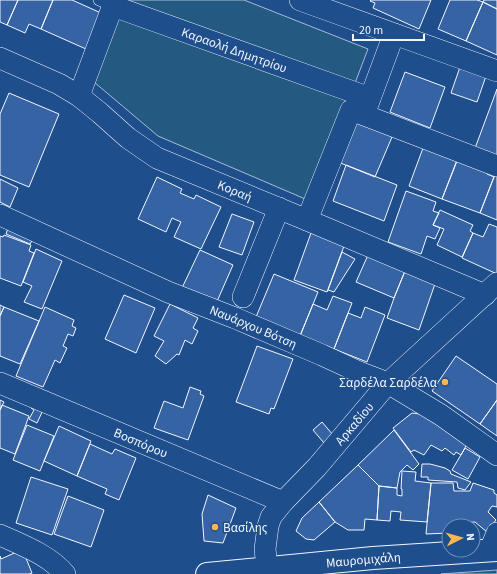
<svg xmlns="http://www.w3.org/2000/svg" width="497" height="574" viewBox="0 0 497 574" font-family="'Source Sans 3',sans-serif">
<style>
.green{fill:#245a82;stroke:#a8bbd7}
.building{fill:#3563a3;stroke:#f2f6ff}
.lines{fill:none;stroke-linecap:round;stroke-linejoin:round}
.lane-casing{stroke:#f2f6ff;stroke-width:12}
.street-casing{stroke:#f2f6ff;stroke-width:22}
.secondary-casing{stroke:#f2f6ff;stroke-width:24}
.lane{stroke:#1f4e8c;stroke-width:11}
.street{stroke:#1f4e8c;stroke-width:21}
.secondary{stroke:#1f4e8c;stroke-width:22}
.poi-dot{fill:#ffb74d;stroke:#1f4e8c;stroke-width:1.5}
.labels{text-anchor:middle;stroke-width:3;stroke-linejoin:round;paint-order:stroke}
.street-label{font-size:13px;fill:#f2f6ff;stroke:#1f4e8c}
.poi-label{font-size:13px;fill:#f2f6ff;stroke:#1f4e8c;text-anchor:end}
</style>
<rect width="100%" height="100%" fill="#1f4e8c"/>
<path class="green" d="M 124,0 L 244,0 L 368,49 L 310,201 L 158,136 L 94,82 Z
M 497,570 L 497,574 L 441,574 Z"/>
<path class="building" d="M 0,0 L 18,0 L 7,25 L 0,22 Z
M 18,0 L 53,0 L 41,29 L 29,24 L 25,33 L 7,25 Z
M 53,0 L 72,0 L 101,13 L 86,49 L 41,29 Z
M 371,0 L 431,0 L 419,29 L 373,8 L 375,3 L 370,1 Z
M 450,0 L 477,0 L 483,2 L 466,41 L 438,29 Z
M 484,0 L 497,0 L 497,9 L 483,2 Z
M 483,2 L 497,9 L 497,55 L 466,41 Z
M 460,67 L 486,76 L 477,102 L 451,93 Z
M 405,72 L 445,87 L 430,128 L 390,112 Z
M 497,89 L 497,159 L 474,151 Z
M 9,93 L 59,114 L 29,187 L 0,175 L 0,114 Z
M 355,117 L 392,137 L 375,177 L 338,162 Z
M 423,148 L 457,161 L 442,199 L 409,186 Z
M 457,160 L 488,171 L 487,174 L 494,177 L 480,213 L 442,199 Z
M 346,165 L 397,185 L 384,221 L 333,201 Z
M 495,174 L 497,175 L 497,220 L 480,213 Z
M 157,177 L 182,189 L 180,193 L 194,199 L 196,195 L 221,207 L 201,249 L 174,237 L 181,222 L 172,218 L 166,232 L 138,219 Z
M 0,179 L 18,188 L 10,207 L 0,202 Z
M 406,191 L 436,202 L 433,211 L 439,213 L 433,225 L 440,228 L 435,239 L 427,236 L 421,254 L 388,242 Z
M 440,210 L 473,225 L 470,231 L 473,233 L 462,257 L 437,245 L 444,229 L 433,225 Z
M 232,214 L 254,222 L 242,255 L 219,247 Z
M 489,224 L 497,227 L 497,274 L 462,258 L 473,233 L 483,237 Z
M 8,228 L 33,239 L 30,244 L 6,234 Z
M 311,233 L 344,246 L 327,292 L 294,280 Z
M 4,235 L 31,245 L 29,251 L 34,253 L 21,286 L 0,278 L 0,236 L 3,237 Z
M 36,249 L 62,261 L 42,309 L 24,302 L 32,286 L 23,282 Z
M 200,250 L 233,265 L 215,306 L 181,290 Z
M 342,252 L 355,259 L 334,292 L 328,290 Z
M 368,255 L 405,271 L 394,298 L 356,282 Z
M 405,271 L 437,278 L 419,330 L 387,318 L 394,298 Z
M 274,274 L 318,292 L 300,336 L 256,317 Z
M 124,295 L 155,308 L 136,353 L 105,339 Z
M 333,296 L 352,303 L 334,349 L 300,336 L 313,304 L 327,310 Z
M 170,304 L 198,318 L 193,328 L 198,331 L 192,344 L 185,340 L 179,355 L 177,354 L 166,364 L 155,356 L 164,341 L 154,336 Z
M 0,305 L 4,307 L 0,316 Z
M 4,307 L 39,321 L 20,364 L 0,356 L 0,316 Z
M 45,307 L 74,320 L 72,326 L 76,328 L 73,336 L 68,334 L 63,346 L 67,348 L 60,363 L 55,360 L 43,387 L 16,376 Z
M 365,307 L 385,315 L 367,362 L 334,349 L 348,313 L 361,318 Z
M 257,346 L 293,359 L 274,409 L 271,408 L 269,414 L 236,402 Z
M 456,356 L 497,384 L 497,400 L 480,424 L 432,391 Z
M 190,387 L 201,391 L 200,394 L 204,396 L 188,440 L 154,428 L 164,401 L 183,408 Z
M 0,400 L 4,402 L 0,410 Z
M 497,400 L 497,436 L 480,424 Z
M 34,403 L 44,408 L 37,423 L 29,419 L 34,410 L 31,408 Z
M 2,405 L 29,416 L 15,454 L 0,448 L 0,410 Z
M 412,413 L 420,414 L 467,444 L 461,455 L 456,452 L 454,455 L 445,448 L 442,451 L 431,445 L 424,455 L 414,450 L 411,452 L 393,428 Z
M 322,422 L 333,435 L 324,443 L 313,430 Z
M 27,425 L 54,436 L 40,471 L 13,460 Z
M 59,426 L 91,441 L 77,476 L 44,461 Z
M 394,430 L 419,464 L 413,470 L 407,465 L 400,472 L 397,488 L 379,486 L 358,465 Z
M 90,444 L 112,454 L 115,449 L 136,458 L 119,500 L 105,494 L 107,489 L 77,476 Z
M 465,448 L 480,457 L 468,479 L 452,470 Z
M 422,464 L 430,464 L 445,468 L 450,471 L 451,474 L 471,482 L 465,490 L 458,488 L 457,482 L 428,480 L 428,477 L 421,477 Z
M 358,465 L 379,486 L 377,520 L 365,519 L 364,530 L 348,530 L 335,522 L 319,502 Z
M 402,471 L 416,472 L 415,481 L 431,483 L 427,522 L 400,520 L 401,512 L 391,511 L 390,521 L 377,520 L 379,486 L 397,488 L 397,495 L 402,496 L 402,489 L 401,489 Z
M 31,477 L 68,489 L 52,535 L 16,523 Z
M 431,483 L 453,483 L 454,491 L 470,491 L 473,483 L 494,490 L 494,493 L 497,495 L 497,507 L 492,506 L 488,512 L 496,520 L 487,532 L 475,522 L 458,523 L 458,526 L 449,526 L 449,533 L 426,534 Z
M 208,495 L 236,508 L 223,543 L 204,541 L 202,514 Z
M 68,496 L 104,510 L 91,547 L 54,534 Z
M 319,502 L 335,522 L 314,540 L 306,539 L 296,531 L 302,518 Z
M 21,546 L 32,573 L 29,574 L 0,574 L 0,556 L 1,559 L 19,551 Z"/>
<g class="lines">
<g class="lane-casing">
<path id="lane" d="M 99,0 L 113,6"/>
</g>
<g class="street-casing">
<g id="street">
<path d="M 300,0 L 497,71"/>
<path id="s1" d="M 113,6 L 370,98"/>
<path id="s2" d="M 0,58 L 59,84 L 79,96 L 100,113 L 128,138 L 157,158 L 307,220 L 485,295"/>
<path d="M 79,96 L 115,0"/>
<path d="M 365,112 L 394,34"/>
<path id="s3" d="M 0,215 L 168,292 L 235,318 L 322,355 L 359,372 L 388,383 L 441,415 L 497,455"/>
<path d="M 307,220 L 351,110 L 497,166"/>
<path d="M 243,297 L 279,208"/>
<path id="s4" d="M 0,383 L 283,502"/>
<path d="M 0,535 C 22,545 49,555 65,574"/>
<path d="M 490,550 L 497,533"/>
<path id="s5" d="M 267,567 L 265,549 L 268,526 L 271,517 L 283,502 L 317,467 L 388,383 L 497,283"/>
</g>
</g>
<g class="secondary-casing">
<g id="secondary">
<path id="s6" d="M 207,574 L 373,558 L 497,550"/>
</g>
</g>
<use href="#lane" class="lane"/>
<use href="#street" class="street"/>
<use href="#secondary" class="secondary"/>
</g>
<g class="poi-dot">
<circle cx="445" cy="382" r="4"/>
<circle cx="215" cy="527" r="4"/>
</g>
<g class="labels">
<g class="street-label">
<text dy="5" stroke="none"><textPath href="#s1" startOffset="129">Καραολή Δημητρίου</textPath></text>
<text dy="5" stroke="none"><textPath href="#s2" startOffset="272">Κοραή</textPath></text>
<text dy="5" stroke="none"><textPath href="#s3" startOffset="277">Ναυάρχου Βότση</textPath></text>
<text dy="5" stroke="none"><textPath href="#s5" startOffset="176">Αρκαδίου</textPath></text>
<text dy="5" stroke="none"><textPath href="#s4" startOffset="153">Βοσπόρου</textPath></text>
<text dy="5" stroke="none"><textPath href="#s6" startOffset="157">Μαυρομιχάλη</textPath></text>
</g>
<g class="poi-label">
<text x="437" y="387">Σαρδέλα Σαρδέλα</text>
<text x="223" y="532" text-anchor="start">Βασίλης</text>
</g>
</g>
<g transform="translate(461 538) rotate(84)"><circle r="19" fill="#1f4e8c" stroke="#7391ba"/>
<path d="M0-3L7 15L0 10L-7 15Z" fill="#ffb74d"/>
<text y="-6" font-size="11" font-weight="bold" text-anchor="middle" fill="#f2f6ff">N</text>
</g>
<path d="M353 34v6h71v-6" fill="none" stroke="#f2f6ff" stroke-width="2"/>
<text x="359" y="34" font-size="12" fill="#f2f6ff" stroke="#1f4e8c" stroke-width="3" paint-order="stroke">20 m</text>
</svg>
